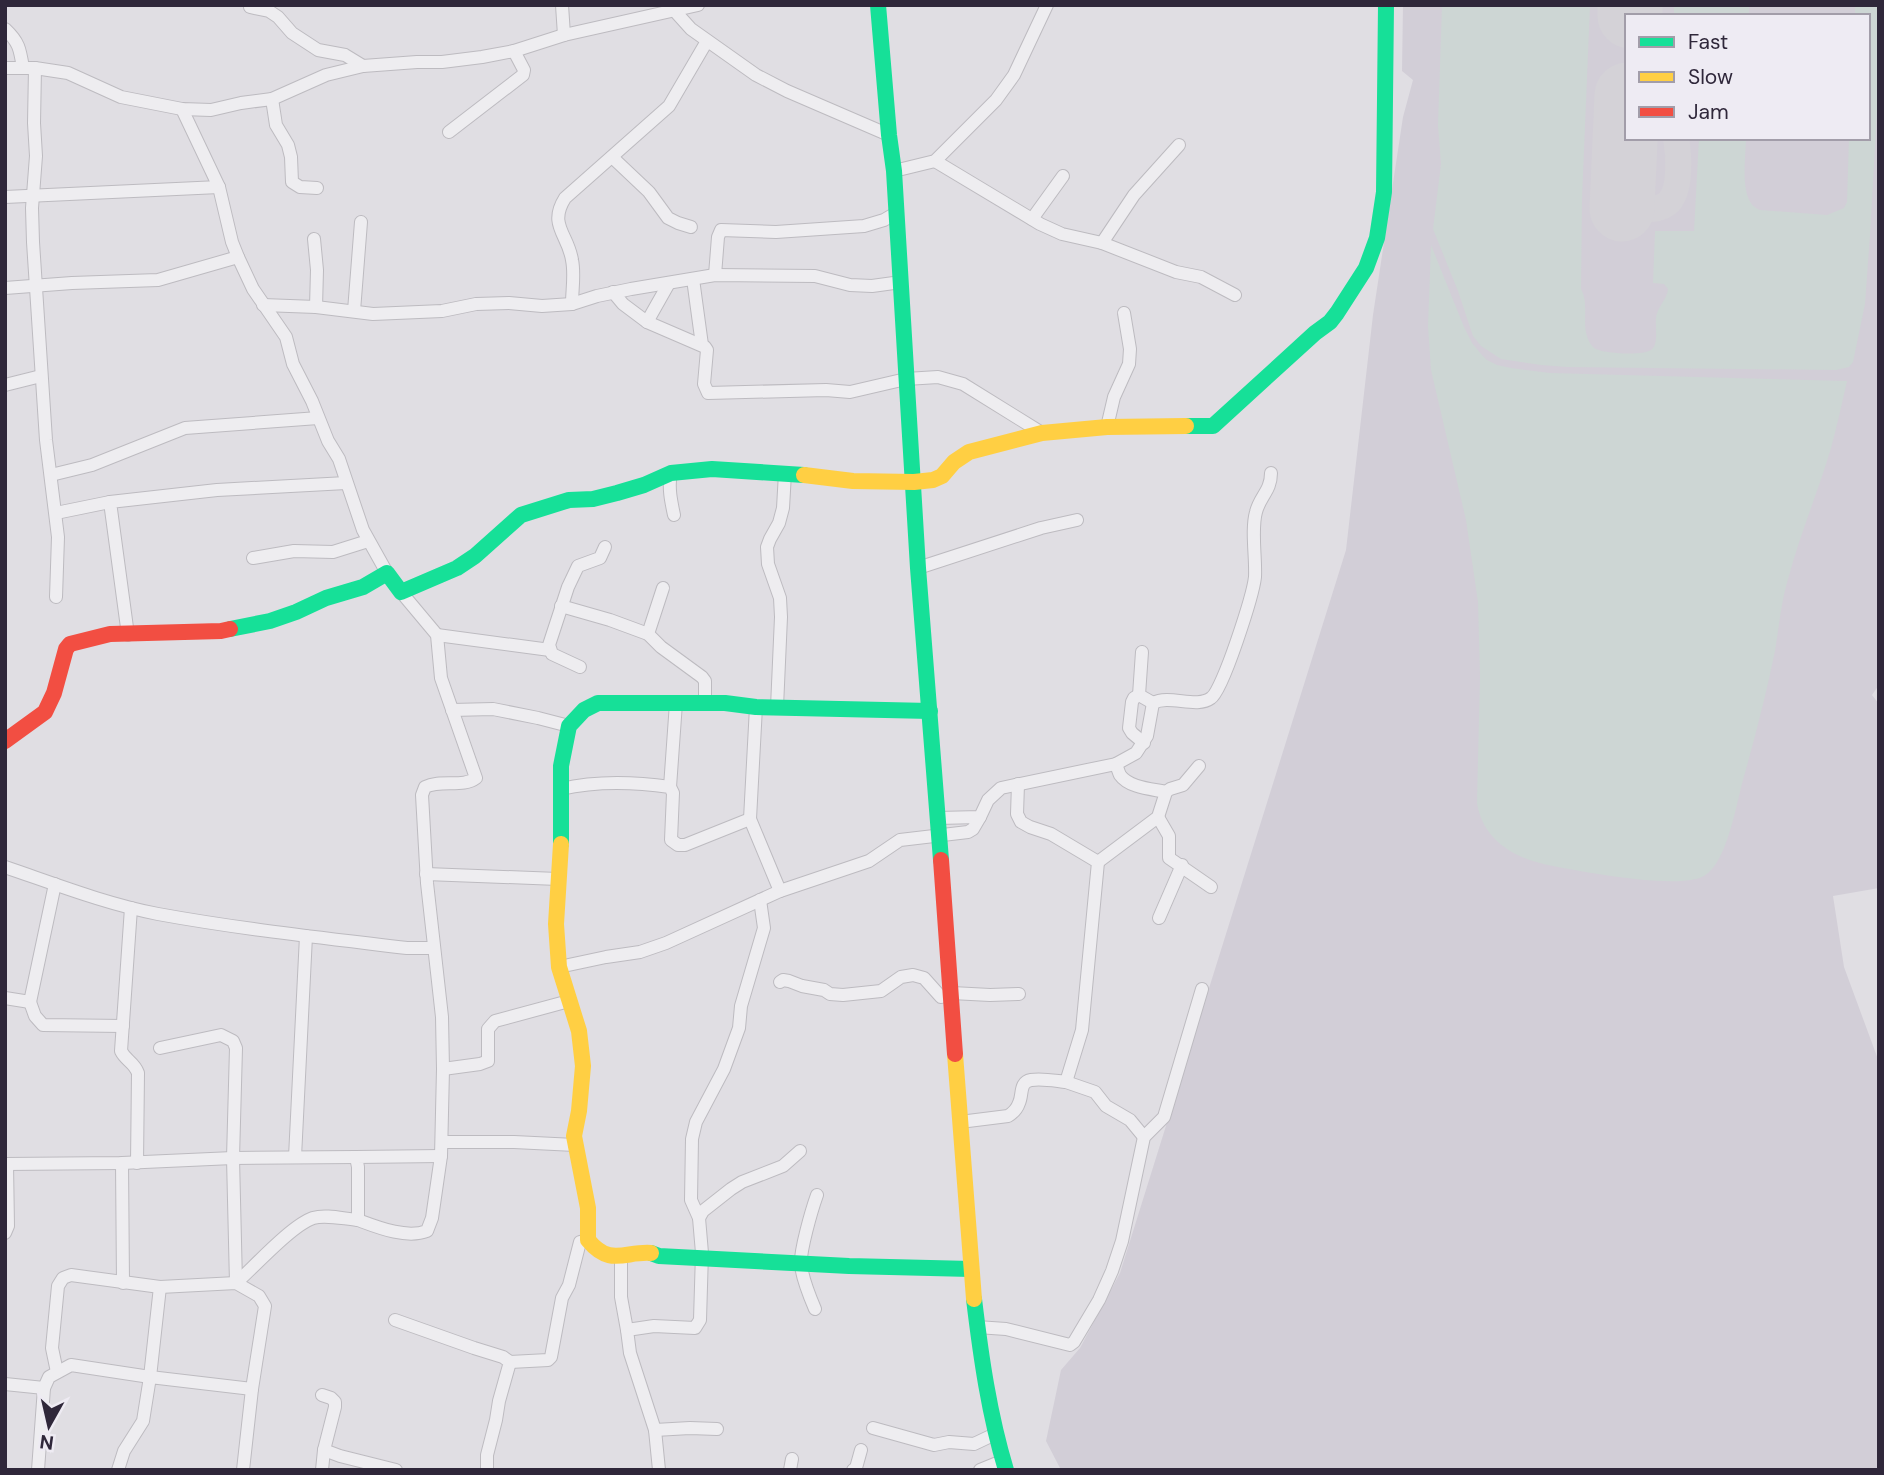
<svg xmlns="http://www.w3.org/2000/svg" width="1884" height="1475" font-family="'DM Sans',sans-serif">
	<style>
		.built { fill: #d2ced7; fill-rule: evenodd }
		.green { fill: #cdd6d4 }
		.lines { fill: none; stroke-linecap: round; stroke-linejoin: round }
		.taxiway { stroke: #d4d2d7; stroke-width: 26 }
		.runway { stroke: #d4d2d7; stroke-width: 65 }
		.street-casing { stroke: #bdbbc0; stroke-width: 14 }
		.street { stroke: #eeedf0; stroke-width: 12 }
		.fast { stroke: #16e098; stroke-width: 16 }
		.slow { stroke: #ffcf43; stroke-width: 16 }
		.jam { stroke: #f24e42; stroke-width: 16 }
	</style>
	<rect width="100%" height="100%" fill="#e0dee3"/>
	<path class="built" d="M1403,5H1879V685L1872,695L1879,704V888L1833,896L1844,967L1879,1062V1470H1061L1046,1441L1061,1370L1080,1348L1120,1273L1346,550L1373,315L1403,117L1413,80L1402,71ZM1627,16H1868V138H1627Z"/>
	<g class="green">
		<path d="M1442,5H1590L1582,199L1581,289C1591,307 1578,330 1593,347C1599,354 1643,356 1651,350C1659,345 1655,327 1656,318C1657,307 1667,300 1668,289L1664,284L1653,283L1655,231H1694L1699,138H1746C1746,158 1738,203 1760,210L1827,215L1844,208L1847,202L1849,138H1868V16H1855V5H1879V75L1870,235L1865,304L1853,362L1849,367L1836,370L1566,367L1541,365L1501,359L1481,346L1473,336L1458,291L1433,229L1441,164L1438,125Z"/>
		<rect x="1674" y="5" width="75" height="11"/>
		<path d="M1431,245L1464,327L1472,343L1481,354L1487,360L1497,365L1511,368L1550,373L1847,381C1842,403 1837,426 1831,448C1818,492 1800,534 1788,579C1781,602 1779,627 1775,651C1766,695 1755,737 1743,780C1736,805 1727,863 1704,876C1679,890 1584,872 1553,866C1518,860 1483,842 1477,803L1480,677L1478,602L1466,520L1431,370L1428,326Z"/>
	</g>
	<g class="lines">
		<path class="taxiway" d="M1625,144C1619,157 1605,166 1606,182C1609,205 1653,218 1669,202C1681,189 1679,155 1676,138"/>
		<g class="runway">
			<polyline points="1630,16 1630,5"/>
			<polyline points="1622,209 1627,95"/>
		</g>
		<g class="street-casing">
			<g id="street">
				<polyline points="562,5 564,35"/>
				<polyline points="672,5 673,9 691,29 756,75 787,91 889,135"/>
				<polyline points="250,7 269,11 278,17 292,33 318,50 345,55 363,66"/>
				<path d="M5,29C19,42 20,49 23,68"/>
				<polyline points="5,68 35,68 68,73 121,97 182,109 211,110 241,103 272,99 326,75 363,66 417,62 442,62 482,57 514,51 564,35 698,5"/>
				<polyline points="35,68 34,123 36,156 32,208 33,242 46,440 58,537 56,597"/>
				<polyline points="272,99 276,125 288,145 291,157 292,182 300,187 317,188"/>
				<polyline points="182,109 219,187 232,242 238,257 253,289 286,337 293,364 312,401 328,441 339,459 363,530 387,573"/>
				<polyline points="449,132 523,75 524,70 514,51"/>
				<polyline points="1179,145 1134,195 1102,243 1176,272 1201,277 1235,295"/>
				<polyline points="612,157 649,192 668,218 678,223 691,227"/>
				<polyline points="935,161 1040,224 1062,234 1102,243"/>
				<polyline points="894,171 935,161 996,100 1014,75 1047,5"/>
				<polyline points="5,197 219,187"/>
				<polyline points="1032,219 1063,176"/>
				<polyline points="314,239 317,270 316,307"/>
				<polyline points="715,275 718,237 721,230 776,232 864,226 884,220 896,213"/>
				<polyline points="693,279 702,345"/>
				<polyline points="5,288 72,283 158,280 238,257"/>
				<polyline points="613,292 623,304 647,322 705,347 707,350 704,384 708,393 826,390 850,392 906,379 938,377 963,384 1042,433"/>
				<path d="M572,304C572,290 575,274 572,260C568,234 548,225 565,198L669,106L707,41"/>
				<polyline points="263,305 316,307 373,314 442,311 476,304 509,303 542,306 572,304 597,296 631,289 715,275 815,276 850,285 872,286 901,282"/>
				<polyline points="354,311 361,222"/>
				<polyline points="647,322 669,283"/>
				<polyline points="5,385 41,376"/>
				<polyline points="1107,427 1114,397 1129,364 1130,349 1124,313"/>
				<path d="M671,473C668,487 671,501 674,515"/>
				<polyline points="51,475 92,465 185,428 318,418"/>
				<polyline points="56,513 110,502"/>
				<polyline points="253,558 294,551 333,552 368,541"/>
				<polyline points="918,568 1041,528 1077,520"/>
				<polyline points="561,606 610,620 648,634 661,647 702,677 705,681 705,703"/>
				<polyline points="648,634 663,588"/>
				<polyline points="128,635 110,502 217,490 346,483"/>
				<polyline points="437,635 550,650"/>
				<polyline points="1142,652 1139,695 1153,703"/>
				<polyline points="580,667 552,654 549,645 568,587 578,566 600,558 605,547"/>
				<polyline points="1139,695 1134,698 1132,702 1129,728 1132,733 1144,743"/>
				<polyline points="777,707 781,617 780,598 768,564 767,547 770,539 779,523 783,508 785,473"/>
				<polyline points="452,710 493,709 538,718 569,726"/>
				<path d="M1116,764C1117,767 1119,773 1120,775C1129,788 1153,789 1166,792"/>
				<polyline points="670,787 676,703"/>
				<path d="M561,789C595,781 635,782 670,787L673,793L671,840L678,845H685L750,819L780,891"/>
				<polyline points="1158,817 1169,836 1169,858 1211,887"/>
				<path d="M938,818L980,817L988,800L1001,788L1116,764L1136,753L1147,736L1153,703C1170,694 1196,709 1211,698C1223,690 1253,595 1255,577C1256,557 1251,530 1256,512C1260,496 1271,491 1271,473"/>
				<polyline points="750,819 756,707"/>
				<polyline points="1098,862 1158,817 1166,792 1170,789 1183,785 1199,766"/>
				<path d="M5,867C55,884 106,904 158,914C240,929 324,938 407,948H433"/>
				<polyline points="426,874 558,879"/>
				<path d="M131,908L121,1051C126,1061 134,1062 138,1073L137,1163"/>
				<polyline points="1159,918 1182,865"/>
				<polyline points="559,967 606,957 640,952 666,943 780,891 869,861 900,840 968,832 973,829 980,817"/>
				<polyline points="780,982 783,980 789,981 802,986 824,990 830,994 843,995 881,991 901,977 913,975 924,978 941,997"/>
				<polyline points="952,993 990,995 1019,994"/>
				<polyline points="5,998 30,1002 55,884"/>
				<polyline points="30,1002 35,1016 43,1025 123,1026"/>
				<polyline points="160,1048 221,1035 233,1041 236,1048 233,1158 236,1283"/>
				<polyline points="443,1069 480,1064 488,1061 488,1029 495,1021 569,1001"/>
				<polyline points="1066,1082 1095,1092 1106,1106 1130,1120 1144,1137"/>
				<path d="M960,1122L1008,1116C1013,1113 1017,1109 1019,1103C1023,1095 1019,1082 1031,1080C1042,1078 1056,1081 1066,1082L1082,1030L1098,862L1051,834L1030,827L1021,822L1017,814L1018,784"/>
				<polyline points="442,1142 514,1142 575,1145"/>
				<polyline points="295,1157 306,936"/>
				<polyline points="122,1163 123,1283"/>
				<polyline points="5,1164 122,1163 233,1158 356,1157"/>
				<polyline points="699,1218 703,1211 731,1189 742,1182 783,1166 800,1151"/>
				<path d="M358,1220C377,1227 406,1239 427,1231L432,1218L441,1156L443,1069L442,1017L427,883L422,795L425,787C441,779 463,788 476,778L441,678L437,635L401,592"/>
				<polyline points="5,1233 8,1226 7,1164"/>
				<polyline points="621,1257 621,1297 627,1330"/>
				<path d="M236,1283C254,1267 292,1225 313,1218C326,1214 344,1219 358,1220V1167L356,1157L441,1156"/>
				<path d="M815,1309C809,1295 803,1280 801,1266C799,1253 812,1209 817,1195"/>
				<polyline points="395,1320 474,1348 503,1357 510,1362 499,1401 496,1420 487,1455 487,1470"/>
				<polyline points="977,1327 1006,1329 1070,1345 1074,1342 1099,1300 1112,1271 1122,1241 1144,1137 1164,1117 1202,989"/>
				<polyline points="510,1362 548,1360 551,1357 562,1298 569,1285 580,1242 588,1240"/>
				<polyline points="57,1372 52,1348 58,1286 63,1278 71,1275 160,1287"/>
				<polyline points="5,1384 44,1388"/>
				<polyline points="322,1395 331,1398 335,1402 335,1407 324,1450 322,1470"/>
				<polyline points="873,1428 934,1445 949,1442 974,1444 995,1434"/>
				<polyline points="655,1430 690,1428 717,1429"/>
				<polyline points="324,1450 340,1456 396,1470"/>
				<polyline points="38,1470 44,1388 49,1377 71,1365 150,1377 160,1287 236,1283 259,1296 265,1306 252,1389 243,1470"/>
				<polyline points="118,1470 124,1451 143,1421 150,1377 252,1389"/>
				<polyline points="659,1470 655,1430 630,1353 627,1330 654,1326 695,1328 700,1320 702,1253 699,1218 691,1200 692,1139 696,1122 724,1069 739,1028 741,1006 764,928 760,900"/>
				<polyline points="790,1470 792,1459"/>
				<polyline points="853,1470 856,1468 861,1450"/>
				<polyline points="980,1470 1002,1461"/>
			</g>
		</g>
		<use href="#street" class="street"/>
		<g class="fast">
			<polyline points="878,5 889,135 894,171 918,568 941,860"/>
			<polyline points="1186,426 1213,426 1315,333 1330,322 1337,313 1366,268 1377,238 1384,192 1386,5"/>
			<polyline points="230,629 270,621 296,612 326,598 363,587 387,573 401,592 457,568 475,556 521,515 569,500 593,499 617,493 644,485 671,473 712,469 804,475"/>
			<polyline points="561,844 561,766 569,726 584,710 598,703 725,703 756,707 930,711"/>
			<polyline points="651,1253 659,1256 849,1266 971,1269"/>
			<path d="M974,1299C981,1357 989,1414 1006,1470"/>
		</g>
		<g class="slow">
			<polyline points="804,475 853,481 914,482 933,480 942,476 954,462 969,452 1042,433 1107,427 1186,426"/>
			<path d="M561,844L556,924L559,967L579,1031L583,1066L579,1111L574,1136L588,1208V1240C610,1267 625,1251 651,1253"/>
			<polyline points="955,1054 974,1299"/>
		</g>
		<g class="jam">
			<polyline points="5,741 45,712 54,693 66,649 70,644 110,634 221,631 230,629"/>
			<polyline points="941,860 955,1054"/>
		</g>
	</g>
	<rect width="1884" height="1475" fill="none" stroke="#2f273a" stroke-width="14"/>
	<rect x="1625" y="14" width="245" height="126" fill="#eeebf3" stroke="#a29da9" stroke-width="2"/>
	<rect x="1639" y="37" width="35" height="10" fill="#16e098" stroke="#a29da9" stroke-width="2"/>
	<text x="1688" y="49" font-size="21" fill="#2f273a">Fast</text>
	<rect x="1639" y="72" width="35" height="10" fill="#ffcf43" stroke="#a29da9" stroke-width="2"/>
	<text x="1688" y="84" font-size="21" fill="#2f273a">Slow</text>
	<rect x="1639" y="107" width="35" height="10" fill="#f24e42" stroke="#a29da9" stroke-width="2"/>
	<text x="1688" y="119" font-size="21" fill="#2f273a">Jam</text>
	<g transform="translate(49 1426) rotate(188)" stroke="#eeebf3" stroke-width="5" paint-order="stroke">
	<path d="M0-5L12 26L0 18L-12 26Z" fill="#2f273a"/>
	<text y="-10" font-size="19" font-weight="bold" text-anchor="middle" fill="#2f273a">N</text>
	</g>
</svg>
